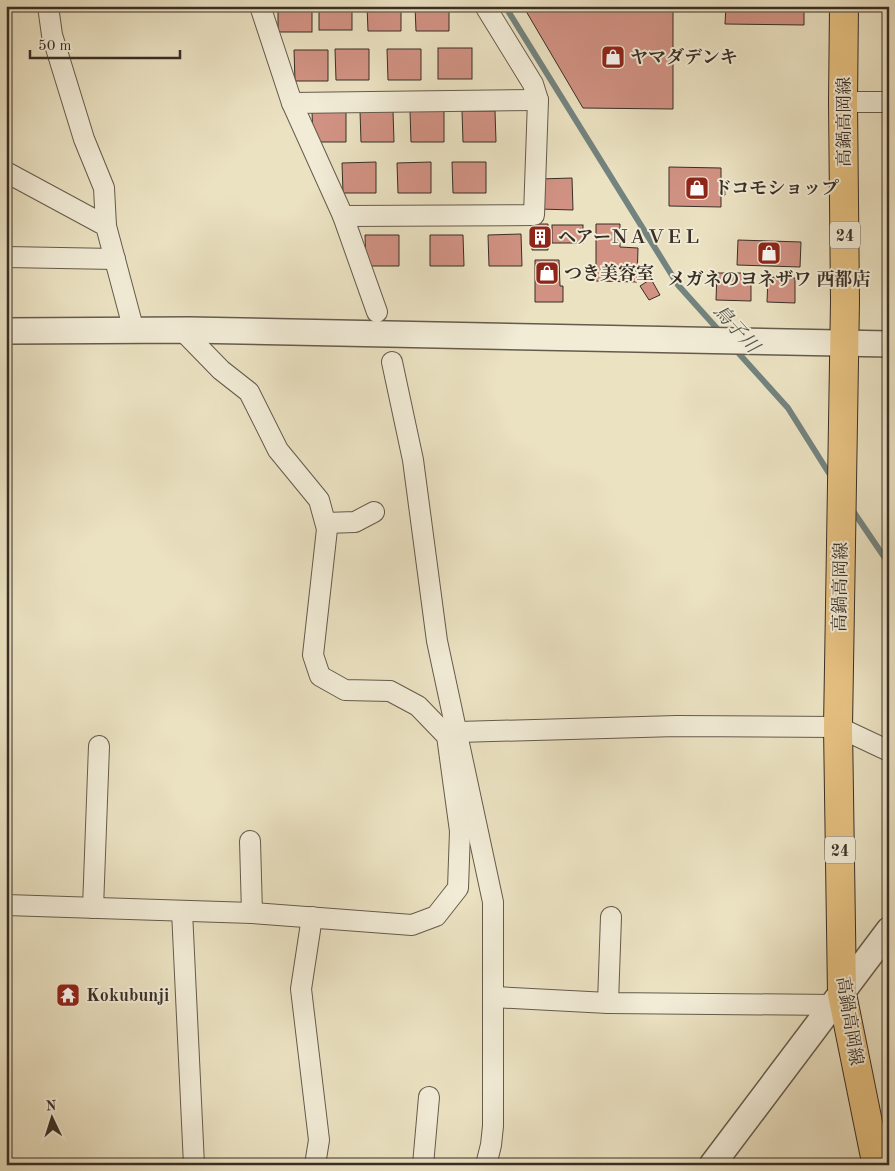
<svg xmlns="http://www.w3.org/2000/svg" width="895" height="1171" font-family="'Old Standard TT','Noto Serif JP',serif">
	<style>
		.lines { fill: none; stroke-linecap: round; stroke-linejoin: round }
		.stream { stroke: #73837f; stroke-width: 6 }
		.building { fill: #d19283; stroke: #382e26 }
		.minor-casing { stroke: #655b4d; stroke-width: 22 }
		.tertiary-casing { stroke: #655b4d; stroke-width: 28 }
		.primary-casing { stroke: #382e26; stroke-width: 30 }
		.minor { stroke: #f2ecd7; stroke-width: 20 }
		.tertiary { stroke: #f2ecd7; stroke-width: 25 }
		.primary { stroke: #e6c181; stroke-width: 28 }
		.labels { text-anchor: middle; stroke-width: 4; stroke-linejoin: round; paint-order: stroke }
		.shield { fill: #f2ecd7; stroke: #70675b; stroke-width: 1 }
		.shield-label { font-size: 16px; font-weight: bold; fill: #382e26 }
		.poi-label { font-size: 18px; font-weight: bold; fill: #382e26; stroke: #f2ecd7; text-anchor: start }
		.street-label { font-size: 18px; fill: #382e26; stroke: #f2ecd7 }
		.water-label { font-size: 19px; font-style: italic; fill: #51524b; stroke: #f2ecd7 }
	</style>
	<rect width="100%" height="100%" fill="#ebe2c2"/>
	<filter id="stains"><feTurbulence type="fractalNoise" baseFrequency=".004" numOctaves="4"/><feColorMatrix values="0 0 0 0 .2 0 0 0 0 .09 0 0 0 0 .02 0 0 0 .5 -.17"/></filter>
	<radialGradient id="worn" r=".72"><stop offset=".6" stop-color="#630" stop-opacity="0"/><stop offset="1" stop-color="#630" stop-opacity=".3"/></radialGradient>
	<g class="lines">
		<g class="stream">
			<polyline points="505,6 678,285 722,334"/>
			<polyline points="733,347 788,408 832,478"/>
			<polyline points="851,508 889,564"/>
		</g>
	</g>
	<g class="building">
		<rect x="278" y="6" width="34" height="26"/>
		<rect x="319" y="6" width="33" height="24"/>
		<polygon points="367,6 401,6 401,31 368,31"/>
		<polygon points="415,6 449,6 449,31 416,31"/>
		<polygon points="523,6 673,6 673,109 583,108"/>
		<polygon points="726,6 804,6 804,25 725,24"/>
		<rect x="438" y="48" width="34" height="31"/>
		<polygon points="335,49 369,49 369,80 336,80"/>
		<polygon points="387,49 421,49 421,80 388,80"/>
		<polygon points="294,50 328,50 328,81 295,81"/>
		<polygon points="312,111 346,111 346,142 313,142"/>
		<polygon points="360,111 393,111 394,142 361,142"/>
		<polygon points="410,111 444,111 444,142 411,142"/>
		<polygon points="462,111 495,111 496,142 463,142"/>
		<polygon points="376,162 376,193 343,193 342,163"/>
		<polygon points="431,162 431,193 398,193 397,163"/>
		<polygon points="452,162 486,162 486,193 453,193"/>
		<polygon points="669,167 721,168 721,180 724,180 725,195 721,195 721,207 669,206"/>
		<polygon points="572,178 573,210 539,209 539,179"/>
		<polygon points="531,224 548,224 548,250 532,250"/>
		<polygon points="596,224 620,224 620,247 638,248 637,282 596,281"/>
		<rect x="552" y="225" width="31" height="18"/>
		<polygon points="521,234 522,266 489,266 488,235"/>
		<polygon points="365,235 399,235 399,266 366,266"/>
		<polygon points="430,235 463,235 464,266 430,266"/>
		<polygon points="738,240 801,242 800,267 737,265"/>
		<polygon points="535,260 559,260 560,286 563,286 563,302 535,302"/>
		<polygon points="717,273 751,273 751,301 716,300"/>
		<polygon points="768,277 795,278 795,303 767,302"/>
		<polygon points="651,279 660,295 649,300 640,286"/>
	</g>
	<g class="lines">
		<g class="minor-casing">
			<g id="minor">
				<polyline points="48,6 52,35 84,139 104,188 106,226"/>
				<polyline points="260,6 292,103 343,216 377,312"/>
				<polyline points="843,102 889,102"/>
				<polyline points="292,103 538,100"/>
				<polyline points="6,172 106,226 134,331"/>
				<polyline points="343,216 534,215 538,100 533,84 485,6"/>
				<polyline points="6,257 115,259"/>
				<polyline points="392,362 413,460 437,641 493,902 493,1126 491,1145 486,1165"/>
				<polyline points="326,523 355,522 374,512"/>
				<polyline points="447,736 458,732 677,726 838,727 889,751"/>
				<polyline points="250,841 252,913"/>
				<polyline points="6,905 252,913 412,925 436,916 458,888 460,831 447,736 418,706 390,691 345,690 320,676 313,655 327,529 319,500 278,450 249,392 221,370 182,330"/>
				<polyline points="93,908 99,746"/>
				<polyline points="182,911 194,1165"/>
				<polyline points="312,917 301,989 319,1140 315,1165"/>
				<polyline points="493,997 608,1003 834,1005"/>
				<polyline points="608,1003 611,917"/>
				<polyline points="875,1157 889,1133"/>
				<polyline points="423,1165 429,1097"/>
			</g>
		</g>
		<g class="tertiary-casing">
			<g id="tertiary">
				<polyline points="6,331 189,330 889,344"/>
				<polyline points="712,1165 889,930"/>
			</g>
		</g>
		<g class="primary-casing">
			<polyline id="primary" points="844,6 843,102 845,301 838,727 842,994 875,1157 875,1165"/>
		</g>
		<use href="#minor" class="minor"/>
		<use href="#tertiary" class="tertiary"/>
		<use href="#primary" class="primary"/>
	</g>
	<defs>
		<g id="shop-square" transform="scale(1.25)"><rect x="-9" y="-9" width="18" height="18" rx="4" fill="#8f2418" stroke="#f2ecd7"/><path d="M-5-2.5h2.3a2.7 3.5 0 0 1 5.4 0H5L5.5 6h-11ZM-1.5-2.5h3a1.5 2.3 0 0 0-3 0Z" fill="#fff"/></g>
		<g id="building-square" transform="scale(1.25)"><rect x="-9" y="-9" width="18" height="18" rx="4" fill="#8f2418" stroke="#f2ecd7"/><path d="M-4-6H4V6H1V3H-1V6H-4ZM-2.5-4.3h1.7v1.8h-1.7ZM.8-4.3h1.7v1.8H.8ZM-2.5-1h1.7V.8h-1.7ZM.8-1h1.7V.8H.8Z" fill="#fff"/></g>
		<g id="temple-square" transform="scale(1.25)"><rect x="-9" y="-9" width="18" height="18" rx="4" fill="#8f2418" stroke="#f2ecd7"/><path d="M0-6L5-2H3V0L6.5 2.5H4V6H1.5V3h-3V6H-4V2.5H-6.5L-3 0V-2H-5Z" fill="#fff"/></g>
	</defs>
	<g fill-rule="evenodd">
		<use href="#shop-square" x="613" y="57"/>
		<use href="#shop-square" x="697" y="188"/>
		<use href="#building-square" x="540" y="237"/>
		<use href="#shop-square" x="769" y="253"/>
		<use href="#shop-square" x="547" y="273"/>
		<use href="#temple-square" x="68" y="995"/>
	</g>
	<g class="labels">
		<g class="shield">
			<rect x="830" y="221.5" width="30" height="27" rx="4"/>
			<rect x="825" y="836.5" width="30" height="27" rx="4"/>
		</g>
		<g class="shield-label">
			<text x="845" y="241">24</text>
			<text x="840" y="856">24</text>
		</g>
		<g class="poi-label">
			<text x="630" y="63">ヤマダデンキ</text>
			<text x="714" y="194">ドコモショップ</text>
			<text x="558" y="243">ヘアーＮＡＶＥＬ</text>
			<text x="564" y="279">つき美容室</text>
			<text x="769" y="285" text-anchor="middle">メガネのヨネザワ 西都店</text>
			<text x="86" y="1001">Kokubunji</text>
		</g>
		<g class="street-label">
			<text transform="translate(844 122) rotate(-90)" y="6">高鍋高岡線</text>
			<text transform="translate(840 587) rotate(-89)" y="6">高鍋高岡線</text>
			<text transform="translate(850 1021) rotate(81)" y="6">高鍋高岡線</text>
		</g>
		<g class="water-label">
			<text transform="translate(737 328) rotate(48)" y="7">鳥子川</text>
		</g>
	</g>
	<rect width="895" height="1171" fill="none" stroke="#ebe2c2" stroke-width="25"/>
	<rect x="8" y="8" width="880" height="1156" fill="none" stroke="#382e26" stroke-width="2.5"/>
	<rect x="12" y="12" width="870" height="1146" fill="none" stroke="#382e26"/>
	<g transform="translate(52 1118) rotate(356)" stroke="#f2ecd7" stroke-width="4" paint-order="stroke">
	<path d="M0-4L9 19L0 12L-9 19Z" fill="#382e26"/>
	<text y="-8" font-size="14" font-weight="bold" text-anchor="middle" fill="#382e26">N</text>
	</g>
	<path d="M30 50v8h150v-8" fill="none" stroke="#382e26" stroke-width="2.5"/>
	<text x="38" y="50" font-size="15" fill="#382e26" stroke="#f2ecd7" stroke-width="4" paint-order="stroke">50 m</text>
	<rect width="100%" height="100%" filter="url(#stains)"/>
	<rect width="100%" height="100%" fill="url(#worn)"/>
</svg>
